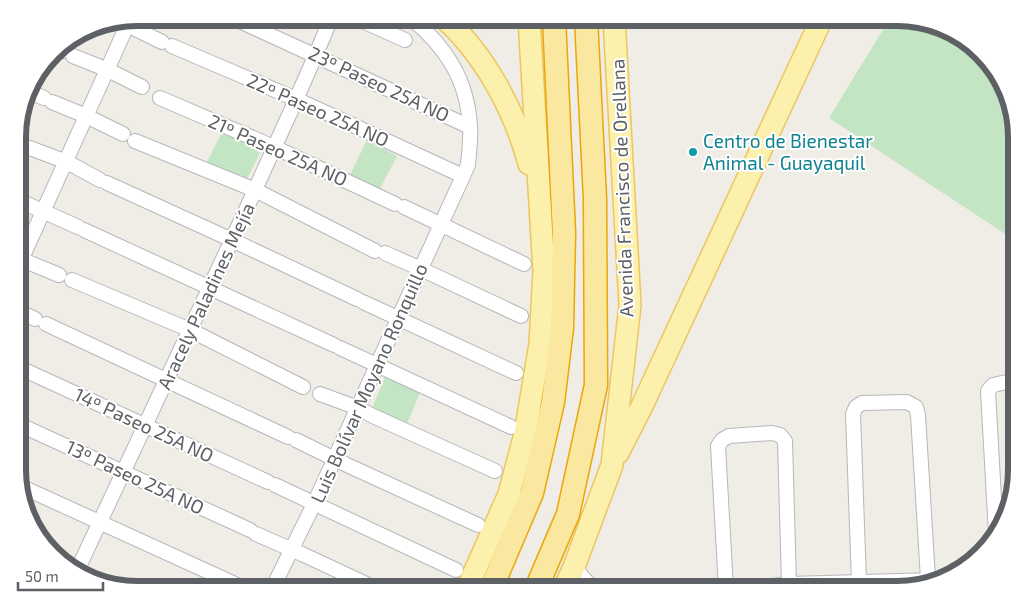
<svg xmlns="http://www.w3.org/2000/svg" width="1034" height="607" font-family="'Exo 2',sans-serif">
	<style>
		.green { fill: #c3e5c3 }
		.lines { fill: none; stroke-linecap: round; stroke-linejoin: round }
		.minor-casing { stroke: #b5b7bb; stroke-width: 16 }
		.primary-casing { stroke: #ecc660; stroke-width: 24 }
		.trunk-casing { stroke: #eca608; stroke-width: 25 }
		.minor { stroke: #fff; stroke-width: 14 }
		.primary { stroke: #fcf0ad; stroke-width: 21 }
		.trunk { stroke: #fae8a0; stroke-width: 22 }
		.culture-dot { fill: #0f9aa8; stroke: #fff; stroke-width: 2 }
		.labels { text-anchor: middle; stroke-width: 4; stroke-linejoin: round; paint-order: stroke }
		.street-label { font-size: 19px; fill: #5d6065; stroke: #fff }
		.culture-label { font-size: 19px; fill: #0d838f; stroke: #fff; text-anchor: start }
		.rim { fill: none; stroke: #5d6065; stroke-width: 6 }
	</style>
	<rect width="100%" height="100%" fill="#efede5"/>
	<g class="green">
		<polygon points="890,18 897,18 957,34 1000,77 1016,129 1016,241 829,118"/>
		<polygon points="223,130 263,147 245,183 205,166"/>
		<polygon points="367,140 397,156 378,192 349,177"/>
		<polygon points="386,374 421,390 406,426 371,411"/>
	</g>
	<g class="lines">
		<g class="minor-casing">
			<g id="minor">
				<polyline points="233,18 470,127"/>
				<polyline points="356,18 405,40"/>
				<polyline points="119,21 162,42"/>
				<polyline points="172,46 296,99 463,176"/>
				<polyline points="57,49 63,51"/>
				<polyline points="73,56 108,70 142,87"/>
				<polyline points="28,91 44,98"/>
				<polyline points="160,98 274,147 395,204"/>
				<polyline points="52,102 86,116 123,134"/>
				<polyline points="135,141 255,190 375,251"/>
				<polyline points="27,147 67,162 100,180"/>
				<polyline points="107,183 232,240 357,299"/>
				<polyline points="18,200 78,227"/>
				<polyline points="404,207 524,264"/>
				<polyline points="84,230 334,345"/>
				<polyline points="385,253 421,269 521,316"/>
				<polyline points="18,258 59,275"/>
				<polyline points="18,267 130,19"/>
				<polyline points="72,280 190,330 303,387"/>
				<polyline points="363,302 516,373"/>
				<polyline points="18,311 35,319"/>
				<polyline points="46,324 288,437"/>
				<polyline points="340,348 511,427"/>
				<polyline points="20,368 268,482"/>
				<polyline points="320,394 358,408 373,416 495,471"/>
				<polyline points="18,424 250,530"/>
				<polyline points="296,440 347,465 478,525"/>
				<polyline points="18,485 246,589"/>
				<polyline points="275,485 456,570"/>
				<polyline points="256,534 302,554 377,589"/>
				<polyline points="996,534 988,391 993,385 1016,380"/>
				<polyline points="574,567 588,583 596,588 694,587 701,589"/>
				<path d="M76,573C133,452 189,332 245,212C274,147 305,83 331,18"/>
				<polyline points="859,582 853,414 856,407 862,403 907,402 916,407 918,415 928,579"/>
				<path d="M272,589L314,504L468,165C469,152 471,139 470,126C467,79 446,47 411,18"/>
				<polyline points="726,589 718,446 722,440 729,436 772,433 780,435 785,441 789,584"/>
				<polyline points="749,589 789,584 935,580"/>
			</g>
		</g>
		<g class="primary-casing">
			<g id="primary">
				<path d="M444,18C485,55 515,111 529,164"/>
				<polyline points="618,453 642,406 822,18"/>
				<polyline points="467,589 509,494 525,434 540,344 544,272 529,18"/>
				<polyline points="564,589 574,567 612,465 630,305 614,18"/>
			</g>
		</g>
		<g class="trunk-casing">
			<g id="trunk">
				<polyline points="491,589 532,493 553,402 562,328 564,233 554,18"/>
				<polyline points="536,589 568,514 596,385 595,199 586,18"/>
			</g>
		</g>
		<use href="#minor" class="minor"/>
		<use href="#primary" class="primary"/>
		<use href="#trunk" class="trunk"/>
	</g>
	<circle class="culture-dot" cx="693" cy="152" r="5"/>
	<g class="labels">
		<g class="street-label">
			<text transform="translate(379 84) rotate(25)" y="7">23º Paseo 25A NO</text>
			<text transform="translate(318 110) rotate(24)" y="7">22º Paseo 25A NO</text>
			<text transform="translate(278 150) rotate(24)" y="7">21º Paseo 25A NO</text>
			<text transform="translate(622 188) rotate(-92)" y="7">Avenida Francisco de Orellana</text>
			<text transform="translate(206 296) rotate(-65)" y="7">Aracely Paladines Mejía</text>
			<text transform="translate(369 383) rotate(-66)" y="7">Luis Bolívar Moyano Ronquillo</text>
			<text transform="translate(144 425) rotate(25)" y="7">14º Paseo 25A NO</text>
			<text transform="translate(135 477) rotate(25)" y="7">13º Paseo 25A NO</text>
		</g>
		<g class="culture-label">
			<text x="703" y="148">Centro de Bienestar<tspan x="703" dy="22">Animal - Guayaquil</tspan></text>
		</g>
	</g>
	<path d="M0 0H1034V607H0ZM137 26H897A111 111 0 0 1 1008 137V470A111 111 0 0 1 897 581H137A111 111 0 0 1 26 470V137A111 111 0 0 1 137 26Z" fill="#fff" fill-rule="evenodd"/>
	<path class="rim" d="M137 26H897A111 111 0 0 1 1008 137V470A111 111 0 0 1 897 581H137A111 111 0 0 1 26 470V137A111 111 0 0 1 137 26Z"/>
	<path d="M18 582v8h85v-8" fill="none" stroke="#5d6065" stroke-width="2.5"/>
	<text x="25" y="582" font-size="15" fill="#5d6065" stroke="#ffffff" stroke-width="4" paint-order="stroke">50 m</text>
</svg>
